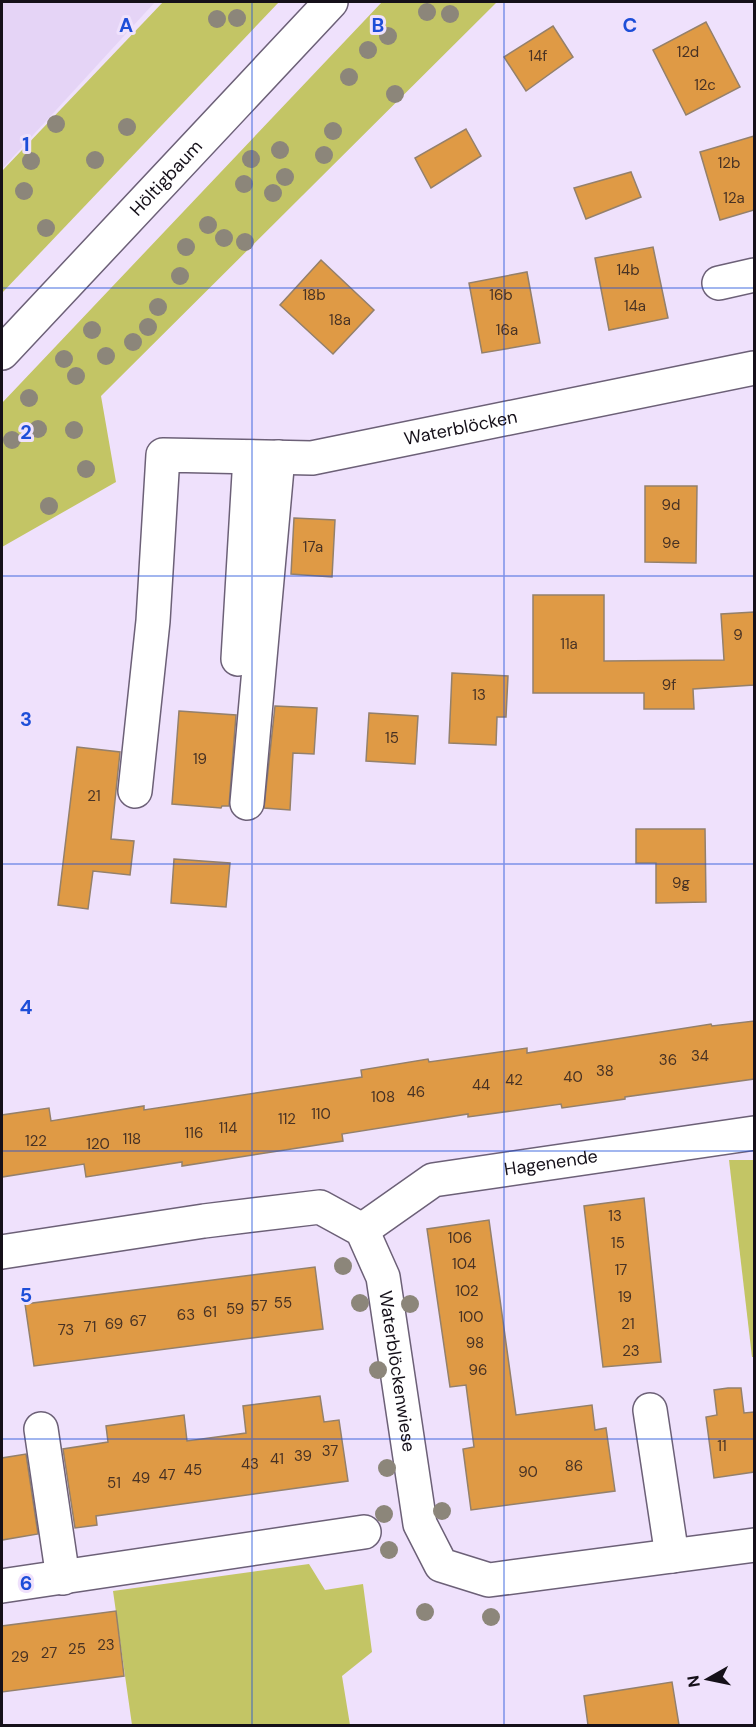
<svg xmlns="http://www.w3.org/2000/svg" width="756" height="1727" font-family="'DM Sans',sans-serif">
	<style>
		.built { fill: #e5d4f6 }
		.green { fill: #c3c565 }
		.building { fill: #df9a45; stroke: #94806b; stroke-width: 1.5 }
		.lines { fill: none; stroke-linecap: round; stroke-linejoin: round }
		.minor-casing { stroke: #6c6077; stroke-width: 36 }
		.major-casing { stroke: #6c6077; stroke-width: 36 }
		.minor { stroke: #fff; stroke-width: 33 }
		.major { stroke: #fff; stroke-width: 33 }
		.tree { fill: #8c867a }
		.grid { fill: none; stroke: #1d4ed8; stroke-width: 1.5; stroke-opacity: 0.55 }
		.labels { text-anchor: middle; stroke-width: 6; stroke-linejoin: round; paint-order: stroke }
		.number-label { font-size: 15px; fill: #483224 }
		.street-label { font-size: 18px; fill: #151019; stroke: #efe1fc }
		.grid-label { font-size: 20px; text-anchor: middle; font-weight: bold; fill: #1d4ed8; stroke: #efe1fc; stroke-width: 6; stroke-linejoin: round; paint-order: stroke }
	</style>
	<rect width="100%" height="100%" fill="#efe1fc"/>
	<polygon class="built" points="2,2 155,2 2,169"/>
	<g class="green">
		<polygon points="163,2 279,2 2,293 2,171"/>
		<polygon points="382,2 497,2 101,396 116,482 2,547 2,403"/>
		<polygon points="729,1160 754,1160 754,1357 752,1357"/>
		<polygon points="309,1564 325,1590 363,1584 372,1652 342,1676 350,1725 132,1725 113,1591"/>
	</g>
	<g class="building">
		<polygon points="706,22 740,87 686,115 653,50"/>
		<polygon points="553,26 573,57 526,91 504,57"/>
		<polygon points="466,129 481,156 431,188 415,158"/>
		<polygon points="754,136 754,210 720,220 700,152"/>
		<polygon points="631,172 641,197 586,219 574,188"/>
		<polygon points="653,247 668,318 609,330 595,258"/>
		<polygon points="321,260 374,310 333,354 280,305"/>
		<polygon points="527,272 540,343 482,353 469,283"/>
		<polygon points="645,486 697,486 696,563 645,562"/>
		<polygon points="294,518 335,520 332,577 291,574"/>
		<polygon points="533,595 604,595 604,661 724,660 721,614 754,612 754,685 693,689 694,709 644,709 644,693 533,693"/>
		<polygon points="452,673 508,676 506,717 497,717 496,745 449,743"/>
		<polygon points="275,706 317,708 314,754 293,753 290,810 264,808"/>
		<polygon points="179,711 236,715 229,806 222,806 221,808 172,804"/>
		<polygon points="369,713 418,716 415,764 366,761"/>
		<polygon points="77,747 120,752 111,839 134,841 130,875 93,871 88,909 58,905"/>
		<polygon points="636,829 705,829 706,902 656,903 656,863 636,863"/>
		<polygon points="174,859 230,863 226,907 171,903"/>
		<polygon points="754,1021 754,1079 625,1097 625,1099 562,1108 561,1104 468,1117 468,1114 342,1134 343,1141 182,1166 182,1162 86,1177 84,1164 2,1177 2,1115 49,1108 51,1121 144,1106 144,1110 362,1077 361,1070 428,1059 429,1062 527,1048 527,1053 711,1024 712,1026"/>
		<polygon points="644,1198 661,1362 603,1367 584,1206"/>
		<polygon points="489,1220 516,1415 592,1405 595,1430 606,1428 615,1491 471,1510 463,1449 474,1447 466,1385 450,1387 427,1229"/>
		<polygon points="315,1267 323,1329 34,1366 25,1304"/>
		<polygon points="728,1388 741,1388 744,1413 754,1412 754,1472 714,1478 706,1417 717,1415 714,1390"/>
		<polygon points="320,1396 324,1422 339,1420 348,1481 96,1516 97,1525 75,1528 63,1449 108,1442 106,1426 184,1415 187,1441 246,1433 243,1406"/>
		<polygon points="26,1454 38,1534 2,1540 2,1458"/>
		<polygon points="116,1611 124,1676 2,1692 2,1626"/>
		<polygon points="672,1682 679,1725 588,1725 584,1696"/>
	</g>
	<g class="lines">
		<g class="minor-casing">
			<g id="minor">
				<polyline points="719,283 754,275"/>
				<polyline points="238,659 250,457"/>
				<path id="s1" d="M135,791L153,621L163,455L312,458L754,368"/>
				<polyline points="247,803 278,457"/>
				<path id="s2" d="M362,1230L433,1180L754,1133"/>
				<path id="s3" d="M2,1252L204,1221L320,1207L362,1230L383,1277L420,1524L441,1565L489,1580L754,1545"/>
				<polyline points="650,1410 672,1556"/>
				<polyline points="41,1429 63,1578"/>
				<polyline points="2,1586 364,1532"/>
			</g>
		</g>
		<g class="major-casing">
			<g id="major">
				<path id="s4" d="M2,353L331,2"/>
			</g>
		</g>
		<use href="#minor" class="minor"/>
		<use href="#major" class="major"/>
	</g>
	<g class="tree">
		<circle cx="427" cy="12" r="9"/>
		<circle cx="450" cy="14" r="9"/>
		<circle cx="237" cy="18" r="9"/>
		<circle cx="217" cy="19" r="9"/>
		<circle cx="388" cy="36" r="9"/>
		<circle cx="368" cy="50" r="9"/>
		<circle cx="349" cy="77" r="9"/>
		<circle cx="395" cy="94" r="9"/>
		<circle cx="56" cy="124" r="9"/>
		<circle cx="127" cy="127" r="9"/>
		<circle cx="333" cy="131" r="9"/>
		<circle cx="280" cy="150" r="9"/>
		<circle cx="324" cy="155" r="9"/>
		<circle cx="251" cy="159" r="9"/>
		<circle cx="95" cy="160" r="9"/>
		<circle cx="31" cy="161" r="9"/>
		<circle cx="285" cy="177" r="9"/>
		<circle cx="244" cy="184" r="9"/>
		<circle cx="24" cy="191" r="9"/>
		<circle cx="273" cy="193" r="9"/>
		<circle cx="208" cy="225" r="9"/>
		<circle cx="46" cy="228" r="9"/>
		<circle cx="224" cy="238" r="9"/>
		<circle cx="245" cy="242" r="9"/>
		<circle cx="186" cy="247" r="9"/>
		<circle cx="180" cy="276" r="9"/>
		<circle cx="158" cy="307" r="9"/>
		<circle cx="148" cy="327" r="9"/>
		<circle cx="92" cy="330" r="9"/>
		<circle cx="133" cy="342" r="9"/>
		<circle cx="106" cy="356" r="9"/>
		<circle cx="64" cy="359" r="9"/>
		<circle cx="76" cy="376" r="9"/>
		<circle cx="29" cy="398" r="9"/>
		<circle cx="38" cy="429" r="9"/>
		<circle cx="74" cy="430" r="9"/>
		<circle cx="12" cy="440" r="9"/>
		<circle cx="86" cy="469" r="9"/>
		<circle cx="49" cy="506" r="9"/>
		<circle cx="343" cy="1266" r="9"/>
		<circle cx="360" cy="1303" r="9"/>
		<circle cx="410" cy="1304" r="9"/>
		<circle cx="378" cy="1370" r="9"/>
		<circle cx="387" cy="1468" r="9"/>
		<circle cx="442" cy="1511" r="9"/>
		<circle cx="384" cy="1514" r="9"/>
		<circle cx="389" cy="1550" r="9"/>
		<circle cx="425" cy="1612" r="9"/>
		<circle cx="491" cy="1617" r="9"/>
	</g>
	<path class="grid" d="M252,2V1726M504,2V1726M2,288H754M2,576H754M2,864H754M2,1151H754M2,1439H754"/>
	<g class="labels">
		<g class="number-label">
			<text x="688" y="57">12d</text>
			<text x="538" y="61">14f</text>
			<text x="705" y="90">12c</text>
			<text x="729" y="168">12b</text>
			<text x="734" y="203">12a</text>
			<text x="628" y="275">14b</text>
			<text x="314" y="300">18b</text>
			<text x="501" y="300">16b</text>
			<text x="635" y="311">14a</text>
			<text x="340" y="325">18a</text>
			<text x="507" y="335">16a</text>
			<text x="671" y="510">9d</text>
			<text x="671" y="548">9e</text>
			<text x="313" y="552">17a</text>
			<text x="738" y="640">9</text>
			<text x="569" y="649">11a</text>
			<text x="669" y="690">9f</text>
			<text x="479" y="700">13</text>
			<text x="392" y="743">15</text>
			<text x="200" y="764">19</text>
			<text x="94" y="801">21</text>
			<text x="681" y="888">9g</text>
			<text x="700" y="1061">34</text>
			<text x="668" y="1065">36</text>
			<text x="605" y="1076">38</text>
			<text x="573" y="1082">40</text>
			<text x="514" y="1085">42</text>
			<text x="481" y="1090">44</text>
			<text x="416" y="1097">46</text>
			<text x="383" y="1102">108</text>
			<text x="321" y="1119">110</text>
			<text x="287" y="1124">112</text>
			<text x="228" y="1133">114</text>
			<text x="194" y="1138">116</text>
			<text x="132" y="1144">118</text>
			<text x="36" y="1146">122</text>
			<text x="98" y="1149">120</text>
			<text x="615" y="1221">13</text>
			<text x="460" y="1243">106</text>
			<text x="618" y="1248">15</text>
			<text x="464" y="1269">104</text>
			<text x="621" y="1275">17</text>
			<text x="467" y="1296">102</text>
			<text x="625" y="1302">19</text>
			<text x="283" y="1308">55</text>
			<text x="259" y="1311">57</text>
			<text x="235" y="1314">59</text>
			<text x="210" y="1317">61</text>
			<text x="186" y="1320">63</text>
			<text x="471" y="1322">100</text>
			<text x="138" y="1326">67</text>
			<text x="114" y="1329">69</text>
			<text x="628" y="1329">21</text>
			<text x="90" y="1332">71</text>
			<text x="66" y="1335">73</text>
			<text x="475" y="1348">98</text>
			<text x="631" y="1356">23</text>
			<text x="478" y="1375">96</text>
			<text x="722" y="1451">11</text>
			<text x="330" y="1456">37</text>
			<text x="303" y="1461">39</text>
			<text x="277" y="1464">41</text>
			<text x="250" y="1469">43</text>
			<text x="574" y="1471">86</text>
			<text x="193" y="1475">45</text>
			<text x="528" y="1477">90</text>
			<text x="167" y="1480">47</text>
			<text x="141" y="1483">49</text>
			<text x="114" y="1488">51</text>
			<text x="106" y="1650">23</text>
			<text x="77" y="1654">25</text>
			<text x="49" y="1658">27</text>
			<text x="20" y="1662">29</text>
		</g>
		<g class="street-label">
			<text dy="6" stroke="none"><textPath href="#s4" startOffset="240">Höltigbaum</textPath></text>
			<text dy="6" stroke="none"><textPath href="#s1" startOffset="638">Waterblöcken</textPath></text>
			<text dy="6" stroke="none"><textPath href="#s2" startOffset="206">Hagenende</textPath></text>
			<text dy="6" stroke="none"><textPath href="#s3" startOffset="516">Waterblöckenwiese</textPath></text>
		</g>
	</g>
	<g class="grid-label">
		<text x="126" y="32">A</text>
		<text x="378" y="32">B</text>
		<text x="630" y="32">C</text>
		<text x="26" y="151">1</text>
		<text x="26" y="439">2</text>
		<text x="26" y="726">3</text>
		<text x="26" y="1014">4</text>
		<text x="26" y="1302">5</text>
		<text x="26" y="1590">6</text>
	</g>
	<rect width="756" height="1727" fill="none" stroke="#151019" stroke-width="6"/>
	<g transform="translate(708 1679) rotate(261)" stroke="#efe1fc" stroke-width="4.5" paint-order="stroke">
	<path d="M0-4.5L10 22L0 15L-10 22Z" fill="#151019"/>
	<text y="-9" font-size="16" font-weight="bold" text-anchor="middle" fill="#151019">N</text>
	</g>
</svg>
